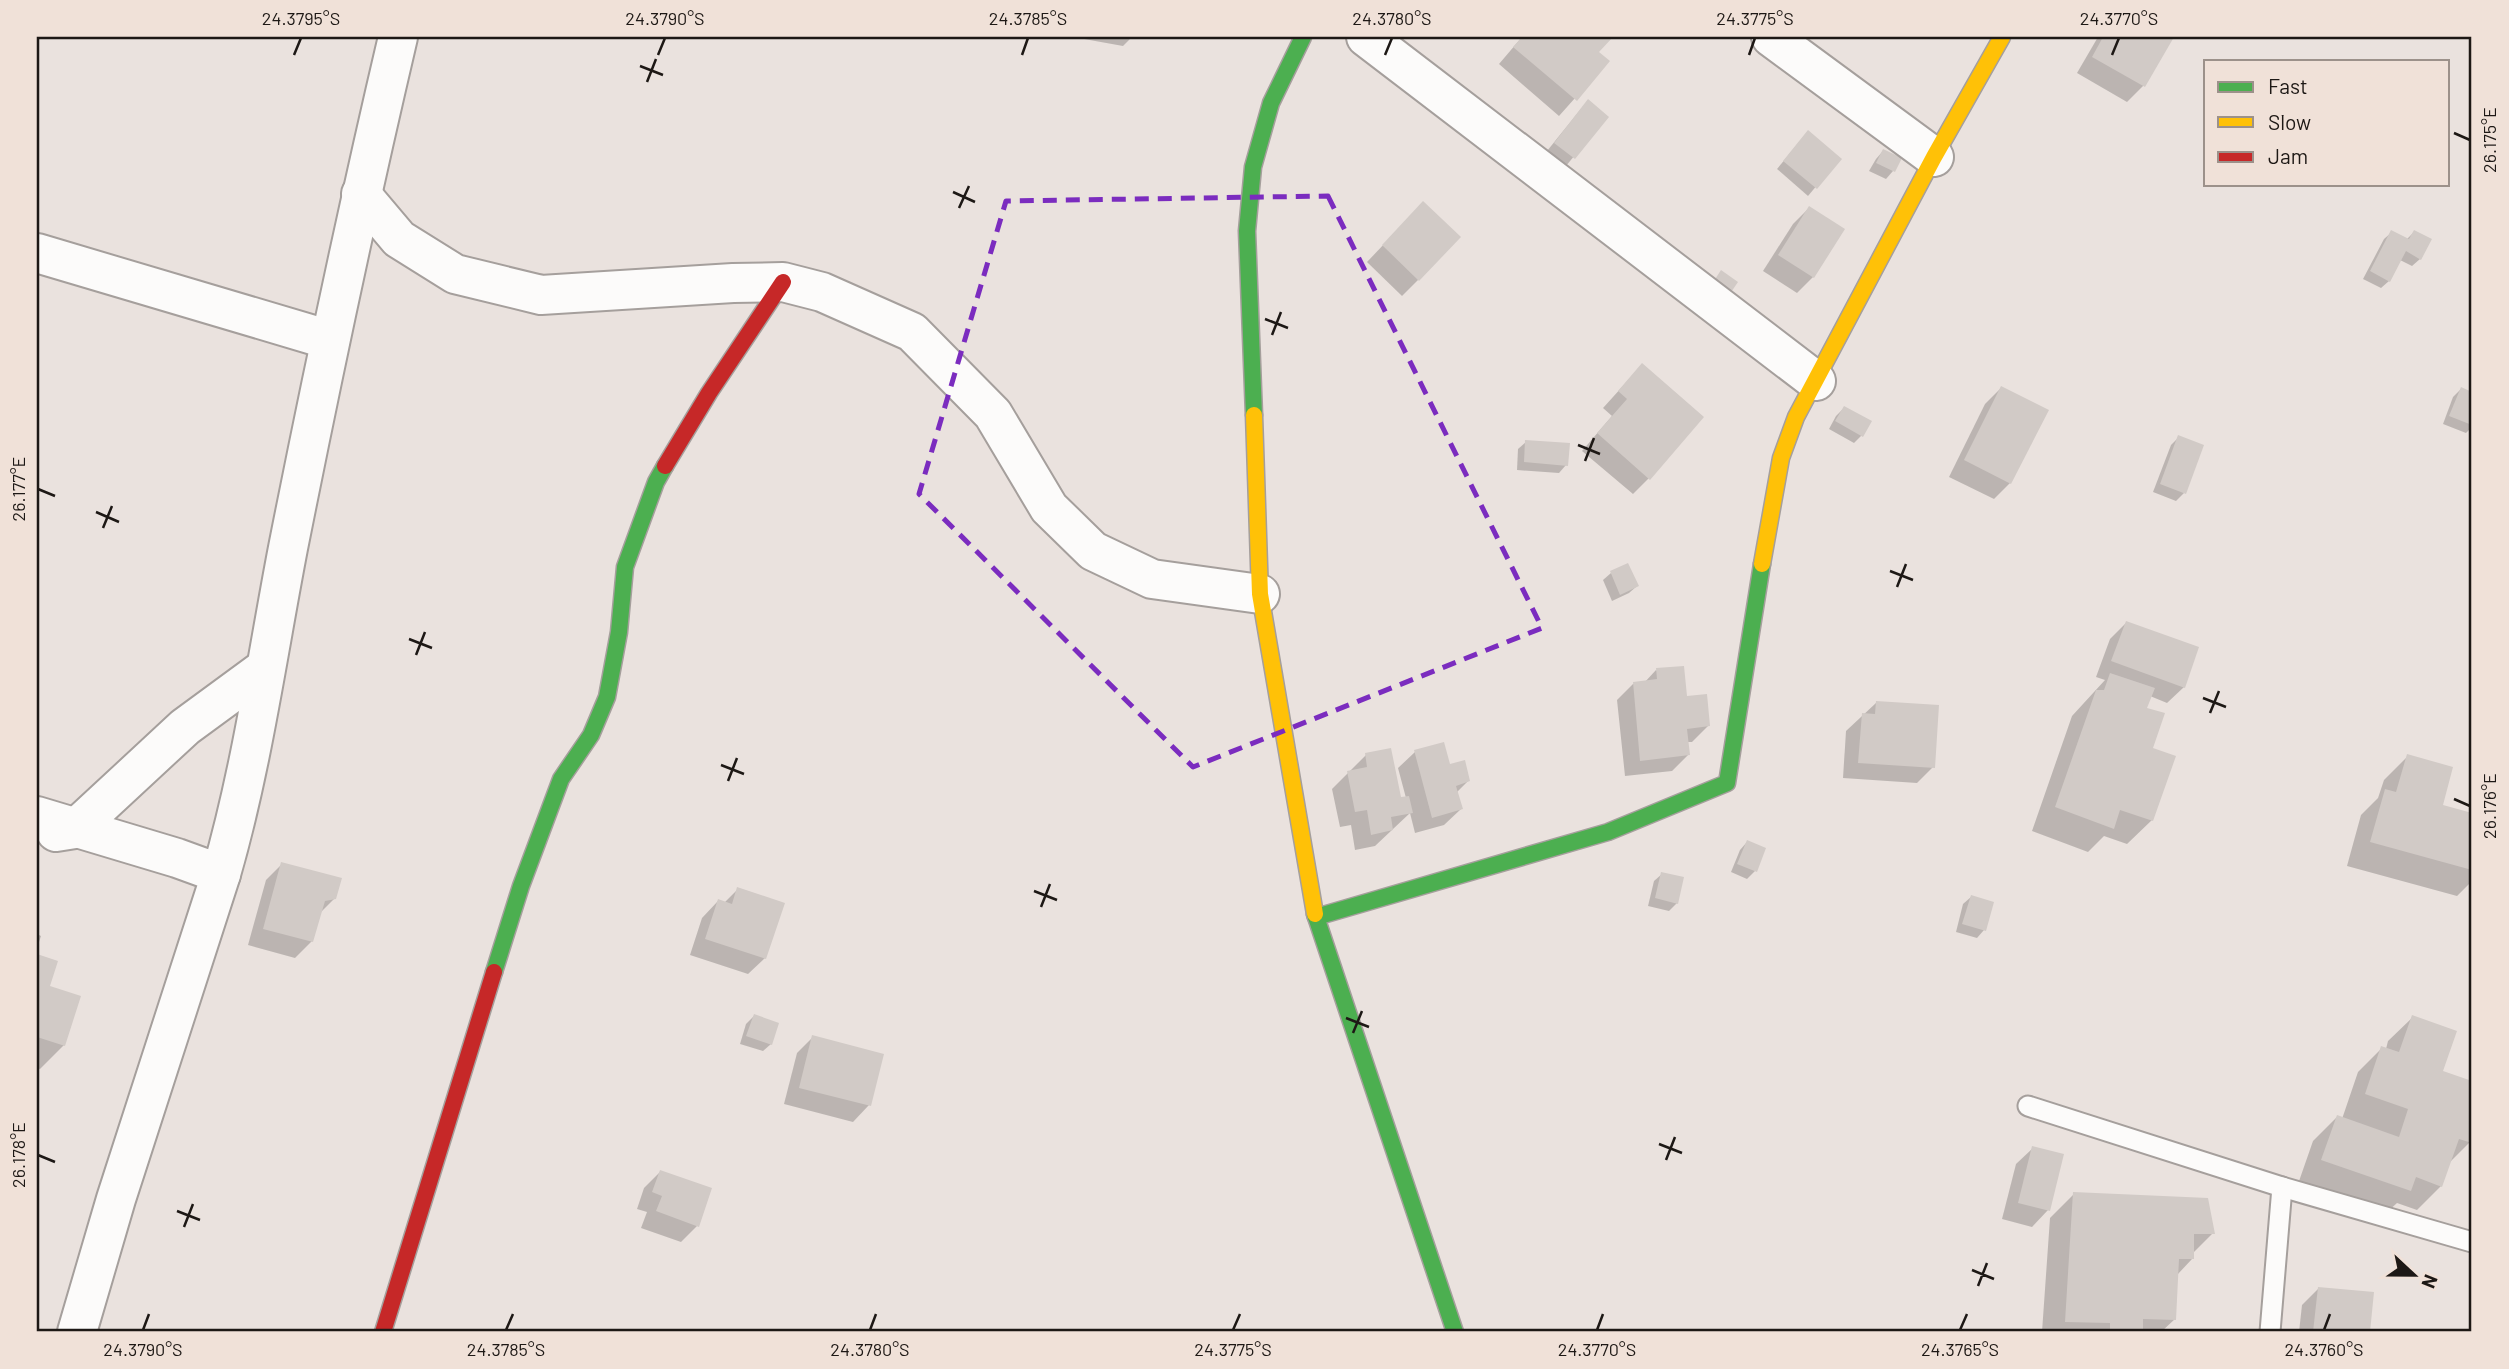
<svg xmlns="http://www.w3.org/2000/svg" width="2509" height="1369" font-family="Barlow,sans-serif">
	<style>
		.shadow { fill: #0003 }
		.building { fill: #d1cac6 }
		.lines { fill: none; stroke-linecap: round; stroke-linejoin: round }
		.lane-casing { stroke: #a59f9c; stroke-width: 23 }
		.street-casing { stroke: #a59f9c; stroke-width: 42 }
		.fast-casing { stroke: #a59f9c; stroke-width: 19 }
		.slow-casing { stroke: #a59f9c; stroke-width: 19 }
		.jam-casing { stroke: #a59f9c; stroke-width: 19 }
		.lane { stroke: #fcfbfa; stroke-width: 19 }
		.street { stroke: #fcfbfa; stroke-width: 38 }
		.fast { stroke: #4caf50; stroke-width: 16 }
		.slow { stroke: #ffc107; stroke-width: 16 }
		.jam { stroke: #c62828; stroke-width: 16 }
		.marked { fill: none; stroke: #7b2cbf; stroke-width: 5; stroke-dasharray: 14 9; stroke-linejoin: round }
		.ticks { fill: none; stroke: #1d1815; stroke-width: 2.5 }
		.neatline { fill: none; stroke: #1d1815; stroke-width: 2.5 }
		.ticks-label { font-size: 18px; text-anchor: middle; fill: #1d1815 }
	</style>
	<rect width="100%" height="100%" fill="#eae2de"/>
	<g class="shadow">
		<polygon points="1073,37 1132,37 1123,46"/>
		<polygon points="1522,37 1610,37 1597,52 1608,61 1559,116 1499,64"/>
		<polygon points="2098,37 2172,37 2143,86 2127,102 2077,73"/>
		<polygon points="1581,109 1606,117 1566,166 1547,151"/>
		<polygon points="1801,140 1839,159 1808,196 1777,169"/>
		<polygon points="1883,151 1893,171 1886,179 1869,171 1876,159"/>
		<polygon points="1809,208 1813,277 1797,293 1763,271 1793,224"/>
		<polygon points="1407,220 1418,280 1402,296 1367,262"/>
		<polygon points="2392,232 2407,239 2414,232 2420,259 2412,266 2400,260 2389,281 2381,288 2363,279 2384,239"/>
		<polygon points="1642,365 1649,478 1633,494 1582,451 1612,416 1603,408"/>
		<polygon points="2001,388 2010,483 1994,499 1949,477 1985,404"/>
		<polygon points="2461,389 2472,394 2472,427 2466,433 2443,424 2453,397"/>
		<polygon points="1844,408 1862,435 1854,443 1829,429 1836,416"/>
		<polygon points="2179,437 2184,493 2176,501 2153,492 2171,445"/>
		<polygon points="1526,442 1566,465 1559,473 1517,470 1518,449"/>
		<polygon points="1611,573 1637,586 1629,593 1612,601 1603,580"/>
		<polygon points="2126,623 2184,687 2167,703 2150,696 2145,709 2151,749 2152,820 2127,844 2104,836 2088,852 2032,831 2072,716 2105,680 2096,677 2110,639"/>
		<polygon points="1656,670 1686,698 1708,726 1692,742 1686,742 1688,755 1672,771 1625,776 1617,700 1633,684 1644,683"/>
		<polygon points="1876,703 1933,767 1917,783 1843,778 1846,731"/>
		<polygon points="1415,752 1449,766 1468,781 1456,793 1461,809 1444,825 1415,833 1410,813 1375,846 1355,850 1351,825 1340,827 1332,789 1366,755 1400,799 1406,798 1398,768"/>
		<polygon points="2408,756 2441,806 2472,815 2472,881 2457,896 2347,866 2361,815 2378,798 2384,780"/>
		<polygon points="1747,842 1755,871 1747,879 1731,872 1740,850"/>
		<polygon points="282,864 335,898 319,914 312,941 295,958 248,945 266,880"/>
		<polygon points="1662,874 1677,903 1669,911 1648,906 1654,881"/>
		<polygon points="738,889 765,958 748,974 690,955 702,918 718,901 724,903"/>
		<polygon points="1971,897 1984,930 1977,938 1956,932 1963,904"/>
		<polygon points="37,934 41,936 37,948"/>
		<polygon points="37,956 55,962 48,987 64,1045 40,1069 37,1068"/>
		<polygon points="754,1016 771,1044 763,1051 740,1044 746,1024"/>
		<polygon points="2413,1017 2441,1072 2472,1083 2472,1136 2470,1142 2448,1164 2441,1186 2417,1210 2397,1203 2385,1214 2298,1184 2313,1141 2337,1117 2342,1119 2358,1072 2382,1048 2386,1049 2388,1041"/>
		<polygon points="813,1037 869,1105 853,1122 784,1104 797,1053"/>
		<polygon points="2033,1148 2048,1210 2032,1227 2002,1219 2016,1164"/>
		<polygon points="660,1172 697,1226 681,1242 641,1228 647,1212 637,1209 644,1188"/>
		<polygon points="2074,1194 2213,1233 2192,1254 2192,1259 2177,1275 2175,1319 2161,1332 2042,1332 2050,1218"/>
		<polygon points="2318,1289 2372,1294 2368,1332 2299,1332 2302,1305"/>
	</g>
	<g class="building">
		<polygon points="1522,37 1613,37 1599,52 1610,61 1577,101 1513,47"/>
		<polygon points="2103,37 2174,37 2145,87 2092,57"/>
		<polygon points="1588,99 1609,117 1575,159 1554,143"/>
		<polygon points="1808,130 1842,159 1817,189 1783,161"/>
		<polygon points="1883,149 1902,158 1895,172 1876,163"/>
		<polygon points="1423,201 1461,237 1419,281 1382,245"/>
		<polygon points="1809,206 1845,229 1814,278 1778,255"/>
		<polygon points="2391,230 2409,239 2414,230 2432,239 2421,260 2406,251 2390,282 2370,271"/>
		<polygon points="1721,270 1738,282 1727,298 1710,287"/>
		<polygon points="1642,363 1704,417 1650,480 1597,433 1627,399 1618,391"/>
		<polygon points="2001,386 2049,410 2011,484 1964,460"/>
		<polygon points="2461,387 2472,392 2472,425 2449,416"/>
		<polygon points="1844,406 1872,421 1863,437 1835,421"/>
		<polygon points="2178,435 2204,445 2186,494 2160,484"/>
		<polygon points="1525,440 1570,443 1568,466 1524,462"/>
		<polygon points="1628,563 1639,586 1620,595 1610,571"/>
		<polygon points="2126,621 2199,647 2185,688 2111,661"/>
		<polygon points="1684,666 1687,696 1707,694 1710,726 1687,729 1690,755 1640,761 1633,682 1657,679 1656,668"/>
		<polygon points="2110,673 2155,688 2147,708 2165,713 2153,748 2176,756 2153,821 2120,810 2114,829 2055,807 2096,690 2104,690"/>
		<polygon points="1876,701 1939,705 1935,768 1858,763 1862,713 1875,714"/>
		<polygon points="1444,742 1450,764 1465,760 1470,781 1456,786 1463,809 1432,818 1414,750"/>
		<polygon points="1391,748 1401,797 1409,796 1413,813 1391,817 1393,830 1371,835 1367,810 1355,812 1347,771 1367,767 1365,753"/>
		<polygon points="2407,754 2453,767 2443,805 2472,813 2472,870 2370,842 2385,789 2396,792"/>
		<polygon points="1747,840 1766,848 1757,872 1737,864"/>
		<polygon points="281,862 342,878 336,899 325,901 313,942 263,929"/>
		<polygon points="1661,872 1684,877 1678,904 1655,898"/>
		<polygon points="737,887 785,903 766,959 705,939 718,899 732,904"/>
		<polygon points="1971,895 1994,902 1986,931 1962,924"/>
		<polygon points="37,954 58,961 50,986 81,996 65,1046 37,1037"/>
		<polygon points="754,1014 779,1023 772,1045 746,1036"/>
		<polygon points="2412,1015 2457,1031 2443,1071 2472,1081 2472,1143 2459,1139 2442,1187 2416,1177 2411,1191 2321,1160 2337,1115 2399,1137 2408,1109 2365,1094 2381,1046 2399,1052"/>
		<polygon points="812,1035 884,1054 871,1106 799,1088"/>
		<polygon points="2032,1146 2064,1154 2050,1211 2018,1203"/>
		<polygon points="660,1170 712,1188 699,1227 656,1211 662,1196 652,1192"/>
		<polygon points="2073,1192 2208,1198 2215,1234 2194,1234 2194,1259 2179,1259 2176,1320 2143,1319 2143,1332 2110,1332 2110,1323 2065,1322"/>
		<polygon points="2318,1287 2374,1292 2370,1332 2313,1332"/>
	</g>
	<g class="lines">
		<g class="lane-casing">
			<g id="lane">
				<polyline points="2028,1106 2282,1187 2472,1242"/>
				<polyline points="2270,1332 2282,1187"/>
			</g>
		</g>
		<g class="street-casing">
			<g id="street">
				<polyline points="1366,37 1816,381"/>
				<polyline points="1771,37 1934,157"/>
				<polyline points="361,194 399,239 455,274 541,295 733,283 783,282 822,292 912,332 993,414 1049,508 1093,551 1152,579 1260,594"/>
				<polyline points="37,253 330,340"/>
				<path d="M37,816L177,858L221,874C252,767 267,657 288,548C322,377 358,207 398,37"/>
				<polyline points="56,832 75,829 185,727 264,669"/>
				<polyline points="77,1332 116,1199 221,874"/>
			</g>
		</g>
		<g class="fast-casing">
			<g id="fast">
				<polyline points="1254,415 1247,231 1253,167 1271,103 1303,37"/>
				<polyline points="1315,914 1455,1332"/>
				<polyline points="1316,917 1608,832 1727,783 1762,564"/>
				<polyline points="494,972 521,886 561,779 591,735 607,697 619,632 625,567 656,482 665,466"/>
			</g>
		</g>
		<g class="slow-casing">
			<g id="slow">
				<polyline points="1254,415 1260,594 1315,914"/>
				<polyline points="1762,564 1781,458 1796,417 1934,157 2002,37"/>
			</g>
		</g>
		<g class="jam-casing">
			<g id="jam">
				<polyline points="665,466 709,393 783,282"/>
				<polyline points="383,1332 494,972"/>
			</g>
		</g>
		<use href="#lane" class="lane"/>
		<use href="#street" class="street"/>
		<use href="#fast" class="fast"/>
		<use href="#slow" class="slow"/>
		<use href="#jam" class="jam"/>
	</g>
	<path class="marked" d="M1328,196L1542,628L1193,767L919,494L1006,201Z"/>
	<path class="ticks" d="M294,55L301,38M658,55L665,38M1022,55L1028,38M1385,55L1392,38M1749,55L1755,38M2112,55L2119,38M640,66L663,75M647,82L656,59M2454,133L2470,140M953,192L975,202M959,208L969,186M1265,319L1288,328M1272,335L1281,312M1578,445L1600,454M1585,461L1594,438M38,489L55,496M96,512L119,522M103,528L112,506M1890,571L1913,580M1897,587L1906,564M409,639L432,648M416,655L425,632M2203,698L2226,707M2210,713L2219,691M721,765L744,774M728,781L737,758M2454,799L2470,806M1034,891L1057,900M1041,907L1050,884M1346,1018L1369,1027M1353,1033L1362,1011M1659,1144L1682,1153M38,1155L55,1162M1666,1160L1675,1137M177,1211L200,1220M184,1227L193,1204M1972,1270L1994,1279M1978,1286L1987,1263M143,1330L149,1314M506,1330L513,1314M870,1330L876,1314M1233,1330L1240,1314M1597,1330L1603,1314M1960,1330L1967,1314M2324,1330L2330,1314"/>
	<rect width="2509" height="1369" fill="none" stroke="#f0e1d8" stroke-width="77"/>
	<rect x="2204" y="60" width="245" height="126" fill="#f0e1d8" stroke="#9c918a" stroke-width="2"/>
	<rect x="2218" y="82" width="35" height="10" fill="#4caf50" stroke="#9c918a" stroke-width="2"/>
	<text x="2268" y="94" font-size="21" fill="#1d1815">Fast</text>
	<rect x="2218" y="117" width="35" height="10" fill="#ffc107" stroke="#9c918a" stroke-width="2"/>
	<text x="2268" y="130" font-size="21" fill="#1d1815">Slow</text>
	<rect x="2218" y="152" width="35" height="10" fill="#c62828" stroke="#9c918a" stroke-width="2"/>
	<text x="2268" y="164" font-size="21" fill="#1d1815">Jam</text>
	<g transform="translate(2414 1275) rotate(112)" stroke="#f0e1d8" stroke-width="5" paint-order="stroke">
	<path d="M0-5L12 26L0 18L-12 26Z" fill="#1d1815"/>
	<text y="-10" font-size="19" font-weight="bold" text-anchor="middle" fill="#1d1815">N</text>
	</g>
	<rect x="38" y="38" width="2432" height="1292" class="neatline"/>
	<g class="ticks-label">
		<text x="301" y="25">24.3795°S</text>
		<text x="665" y="25">24.3790°S</text>
		<text x="1028" y="25">24.3785°S</text>
		<text x="1392" y="25">24.3780°S</text>
		<text x="1755" y="25">24.3775°S</text>
		<text x="2119" y="25">24.3770°S</text>
		<text transform="translate(2490 140) rotate(-90)" y="6">26.175°E</text>
		<text transform="translate(19 489) rotate(-90)" y="6">26.177°E</text>
		<text transform="translate(2490 806) rotate(-90)" y="6">26.176°E</text>
		<text transform="translate(19 1155) rotate(-90)" y="6">26.178°E</text>
		<text x="143" y="1356">24.3790°S</text>
		<text x="506" y="1356">24.3785°S</text>
		<text x="870" y="1356">24.3780°S</text>
		<text x="1233" y="1356">24.3775°S</text>
		<text x="1597" y="1356">24.3770°S</text>
		<text x="1960" y="1356">24.3765°S</text>
		<text x="2324" y="1356">24.3760°S</text>
	</g>
</svg>
